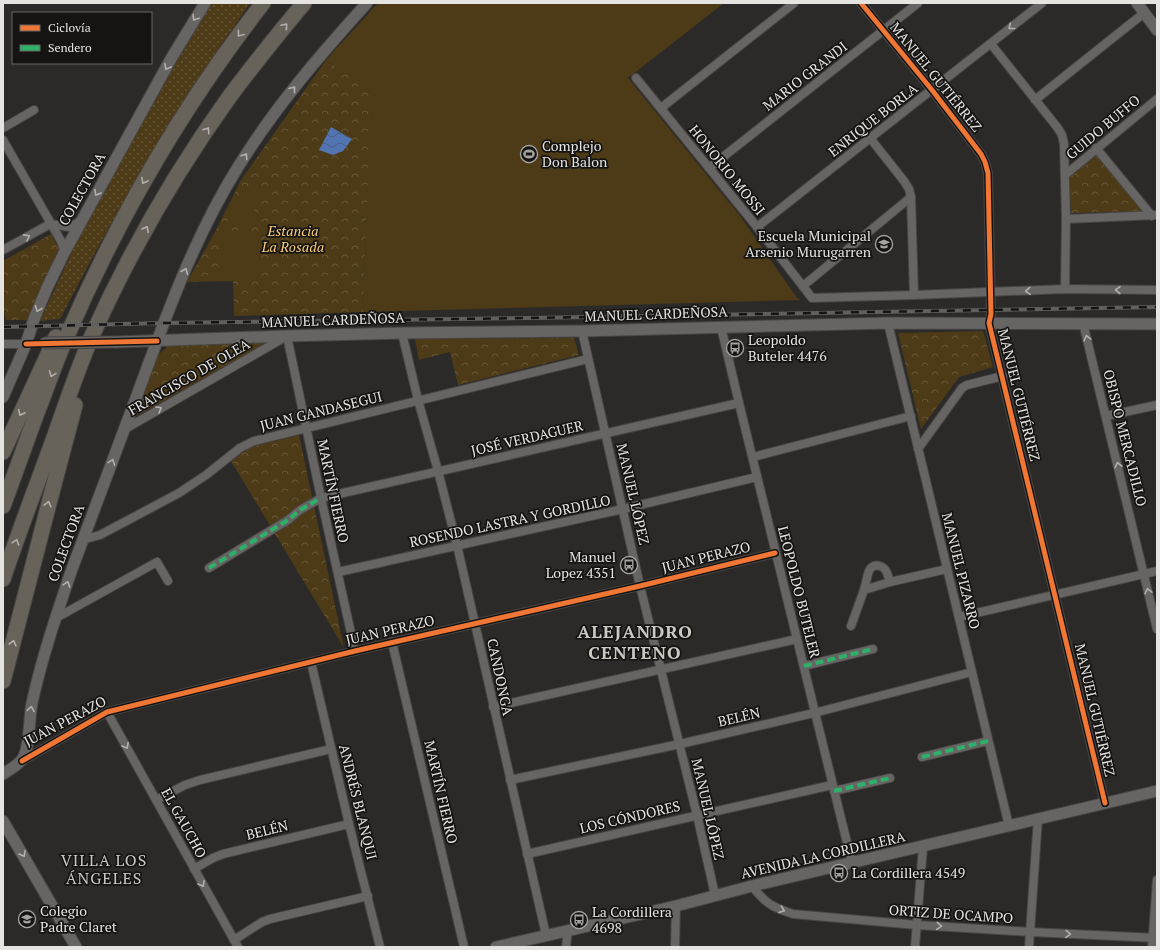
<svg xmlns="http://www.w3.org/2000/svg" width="1160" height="950" font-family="'PT Serif',serif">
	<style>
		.grass { fill: url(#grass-dots) }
		.forest { fill: url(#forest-crowns) }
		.garden { fill: #4d3b17 }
		.water { fill: url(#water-waves) }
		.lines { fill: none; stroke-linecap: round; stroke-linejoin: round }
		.street-casing { stroke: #474543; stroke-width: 10 }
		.secondary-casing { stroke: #474543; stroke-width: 13 }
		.highway-casing { stroke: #474543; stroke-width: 17 }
		.street { stroke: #666564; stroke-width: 8 }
		.secondary { stroke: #666564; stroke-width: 11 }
		.highway { stroke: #68635a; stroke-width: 15 }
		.rail-casing { stroke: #61605e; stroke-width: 4 }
		.rail { stroke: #151412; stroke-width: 2.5; stroke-dasharray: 8; stroke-linecap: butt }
		.secondary-bridge-casing { stroke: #474543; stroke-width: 13; stroke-linecap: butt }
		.secondary-bridge { stroke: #666564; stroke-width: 11 }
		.quiet { stroke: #2db169; stroke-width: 4; stroke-dasharray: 8 4; stroke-linecap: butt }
		.cycleway-casing { stroke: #151412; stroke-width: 8 }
		.cycleway { stroke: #f07635; stroke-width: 5 }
		.oneway { stroke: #b3b1af }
		.oneway2 { stroke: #b4b0ab }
		.labels { text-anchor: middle; stroke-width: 3.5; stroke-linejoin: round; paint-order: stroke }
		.street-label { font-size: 14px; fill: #e6e4e1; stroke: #151412 }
		.poi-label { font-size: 14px; fill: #e6e4e1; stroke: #151412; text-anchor: start }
		.park-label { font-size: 14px; font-style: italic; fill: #facd76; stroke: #151412 }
		.quarter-label { font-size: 16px; letter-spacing: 1px; fill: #cbc8c2; stroke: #151412 }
		.district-label { font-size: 18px; font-weight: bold; letter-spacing: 1px; fill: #cbc8c2; stroke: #151412 }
	</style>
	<defs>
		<pattern id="grass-dots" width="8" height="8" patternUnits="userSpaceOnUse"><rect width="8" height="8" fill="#4d3b17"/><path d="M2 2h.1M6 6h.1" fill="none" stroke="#675738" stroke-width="1.8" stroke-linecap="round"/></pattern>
		<pattern id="forest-crowns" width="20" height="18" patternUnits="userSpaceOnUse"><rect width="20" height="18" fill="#4d3b17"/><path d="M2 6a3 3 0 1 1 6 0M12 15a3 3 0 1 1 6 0" fill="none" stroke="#675738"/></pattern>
		<pattern id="water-waves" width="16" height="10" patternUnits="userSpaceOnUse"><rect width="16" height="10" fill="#5274b3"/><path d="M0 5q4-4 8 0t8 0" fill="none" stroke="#4c5e81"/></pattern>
	</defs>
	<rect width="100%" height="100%" fill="#2c2a28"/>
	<path class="grass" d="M212,3H250C225,40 199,76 176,114C134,180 96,250 60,319L40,321L82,230L155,101L189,35Z"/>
	<g class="forest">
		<polygon points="326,60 372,92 363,312 234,316 233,281 187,282 216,230 241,180"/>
		<polygon points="1097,155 1143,211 1071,213 1069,178"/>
		<polygon points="51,234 59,249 27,320 6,320 3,306 3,261"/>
		<polygon points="983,331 993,367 959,377 921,429 898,333"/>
		<polygon points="574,338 579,355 458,385 450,352 419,360 415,339"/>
		<polygon points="269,341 135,417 159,354 171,344"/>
		<polygon points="299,435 344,648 231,461 250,447"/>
	</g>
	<g class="garden">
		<polygon points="378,3 724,3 628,78 740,216 797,298 801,300 363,312 371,92 326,60"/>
		<polygon points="245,186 263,195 245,229 227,221"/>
		<polygon points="220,231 240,231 240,240 240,231 260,231 260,277 220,277"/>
	</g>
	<polygon class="water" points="331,127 352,139 343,151 333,155 319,150"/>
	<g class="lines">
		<g class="street-casing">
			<g id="street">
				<polyline points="861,3 932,90 981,154 985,162 988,173 991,314 989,323 1105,803"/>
				<polyline points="991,44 1057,127 1062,135 1064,144 1066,219 1065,289"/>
				<polyline points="636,78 757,227 812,298 914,295 1065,289 1157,290"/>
				<polyline points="1035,100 1144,13"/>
				<polyline points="661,108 794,3"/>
				<polyline points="3,128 34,110"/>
				<polyline points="870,138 904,181 909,189 911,197 914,295"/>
				<polyline points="3,140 61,241 64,249 64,253"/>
				<polyline points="1096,148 1152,216"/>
				<polyline points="709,168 918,3"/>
				<polyline points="1065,175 1157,99"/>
				<polyline points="1066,219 1157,215"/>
				<polyline points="757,227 1042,3"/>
				<polyline points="3,250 50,224 69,227 76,224 81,220"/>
				<polyline points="803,286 911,197"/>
				<polyline points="888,323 1009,826"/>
				<polyline points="1083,323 1157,629"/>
				<polyline points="721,327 739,403 852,863"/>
				<polyline points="582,331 640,586 697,815 715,895"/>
				<polyline points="402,333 418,400 438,471 457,545 546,935"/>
				<polyline points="3,344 26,344"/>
				<polyline points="1106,416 1157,405"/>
				<polyline points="125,429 287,336 321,498 355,651"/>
				<polyline points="918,449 962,388 967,385 1003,376"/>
				<polyline points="753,457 911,416"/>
				<polyline points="82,540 100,535 179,493 206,475 240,448 254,441 588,359"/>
				<polyline points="209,568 288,520 300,510 321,498 739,403"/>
				<polyline points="338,572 623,509 757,477"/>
				<path d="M864,590C866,584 867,576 869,571C873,562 884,565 887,573C888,575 889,579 890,582"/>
				<polyline points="959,617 1157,571"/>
				<polyline points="56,618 157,562 168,581"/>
				<polyline points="851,626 864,590 890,582 947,569"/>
				<polyline points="392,642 464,947"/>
				<polyline points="311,662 349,824 380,947"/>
				<polyline points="804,666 873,649"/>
				<polyline points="493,707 797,639"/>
				<polyline points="107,712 238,947"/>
				<polyline points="922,757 988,741"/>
				<polyline points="22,761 107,712 355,651 640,586 775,553"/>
				<polyline points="510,780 680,744 814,713 972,672"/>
				<polyline points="834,791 890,778"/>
				<polyline points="156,800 185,785 200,780 331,749"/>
				<polyline points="527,854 832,785"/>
				<polyline points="194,869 213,858 223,854 349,824"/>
				<path d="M752,886C766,904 772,907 793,914L917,925L1031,932L1157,938"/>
				<polyline points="234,940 262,922 270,919 368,896"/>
				<polyline points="566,947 568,930"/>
				<polyline points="675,947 676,906"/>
				<polyline points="915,947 923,847"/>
				<polyline points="1029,947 1038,818"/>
				<polyline points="1152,947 1157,880"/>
			</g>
		</g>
		<g class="secondary-casing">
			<g id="secondary">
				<polyline points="1137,3 1157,30"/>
				<polyline points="116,342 287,336 402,333 582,331 888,323 1157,324"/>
				<polyline points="3,397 26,344 34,319 47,288 64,253 172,57 205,3"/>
				<path d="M3,774C9,770 19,765 23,758C30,747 29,717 32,703C42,657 57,613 72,569C93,512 115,455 136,398C165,319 193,239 238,167C275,107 320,55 367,3"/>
				<polyline points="3,821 76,947"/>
				<polyline points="496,947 676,906 752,886 1157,791"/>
			</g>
		</g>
		<g class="highway-casing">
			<g id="highway">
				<polyline points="3,452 56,337"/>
				<path d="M3,506C15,474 26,442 38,410C48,385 56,360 67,336C118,218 184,104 263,3"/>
				<path d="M3,579C18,534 35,490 51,446C64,410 76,373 91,338C129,253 176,171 230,96C254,64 279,33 304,3"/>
				<polyline points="3,681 53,488 75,405"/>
			</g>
		</g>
		<use href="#street" class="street"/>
		<use href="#secondary" class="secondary"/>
		<use href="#highway" class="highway"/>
		<g class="rail-casing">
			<polyline id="rail" points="3,327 164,323 530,318 1157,307"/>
		</g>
		<use href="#rail" class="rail"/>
		<g class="secondary-bridge-casing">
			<polyline id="secondary-bridge" points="44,343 116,342"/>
		</g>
		<use href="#secondary-bridge" class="secondary-bridge"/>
		<g class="quiet">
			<polyline points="209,568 288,520 300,510 321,498"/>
			<polyline points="804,666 873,649"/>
			<polyline points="922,757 988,741"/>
			<polyline points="834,791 890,778"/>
		</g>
		<g class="cycleway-casing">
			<g id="cycleway">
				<polyline points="861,3 932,90 981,154 985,162 988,173 991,314 989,323 1105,803"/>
				<polyline points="26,344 157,341"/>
				<polyline points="22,761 107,712 355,651 640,586 775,553"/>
			</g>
		</g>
		<use href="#cycleway" class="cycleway"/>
	</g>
	<defs><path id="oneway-chevron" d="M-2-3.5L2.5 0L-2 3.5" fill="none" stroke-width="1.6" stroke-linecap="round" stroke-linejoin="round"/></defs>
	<g class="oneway">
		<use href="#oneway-chevron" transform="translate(195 18) rotate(122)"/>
		<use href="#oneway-chevron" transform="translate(1011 27) rotate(141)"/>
		<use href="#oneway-chevron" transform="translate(167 67) rotate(119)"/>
		<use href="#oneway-chevron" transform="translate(293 89) rotate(-52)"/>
		<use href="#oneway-chevron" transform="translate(245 156) rotate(-57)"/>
		<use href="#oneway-chevron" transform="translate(97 193) rotate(119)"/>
		<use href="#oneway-chevron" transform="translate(27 237) rotate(-29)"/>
		<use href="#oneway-chevron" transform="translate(185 271) rotate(-67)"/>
		<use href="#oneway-chevron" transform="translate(1118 290) rotate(-179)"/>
		<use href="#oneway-chevron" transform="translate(1028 291) rotate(177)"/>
		<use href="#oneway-chevron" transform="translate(38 309) rotate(112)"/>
		<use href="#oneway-chevron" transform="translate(1087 338) rotate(-104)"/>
		<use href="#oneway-chevron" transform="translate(159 409) rotate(-30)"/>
		<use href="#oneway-chevron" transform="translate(112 462) rotate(-69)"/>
		<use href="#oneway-chevron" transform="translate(1118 465) rotate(-103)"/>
		<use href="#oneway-chevron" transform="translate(67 584) rotate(-72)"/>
		<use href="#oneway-chevron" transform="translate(1148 591) rotate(-103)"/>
		<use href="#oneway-chevron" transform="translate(31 709) rotate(-81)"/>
		<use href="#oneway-chevron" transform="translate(126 746) rotate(61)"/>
		<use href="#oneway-chevron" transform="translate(23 854) rotate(60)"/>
		<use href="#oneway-chevron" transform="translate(202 884) rotate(61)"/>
		<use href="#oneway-chevron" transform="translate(782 910) rotate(20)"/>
		<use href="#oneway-chevron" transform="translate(939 926) rotate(4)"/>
		<use href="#oneway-chevron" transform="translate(1068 934) rotate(2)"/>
	</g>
	<g class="oneway2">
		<use href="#oneway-chevron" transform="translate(285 26) rotate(-50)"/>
		<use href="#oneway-chevron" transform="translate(240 34) rotate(127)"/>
		<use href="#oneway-chevron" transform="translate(207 130) rotate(-56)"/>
		<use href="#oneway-chevron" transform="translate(144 181) rotate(119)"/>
		<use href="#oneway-chevron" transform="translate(146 229) rotate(-61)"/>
		<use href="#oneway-chevron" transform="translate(52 374) rotate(111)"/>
		<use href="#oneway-chevron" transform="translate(21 413) rotate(116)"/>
		<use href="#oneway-chevron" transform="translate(48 504) rotate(-76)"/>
		<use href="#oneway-chevron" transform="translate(16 542) rotate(-71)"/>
		<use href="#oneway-chevron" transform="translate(13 643) rotate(-76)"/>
	</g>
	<defs>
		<g id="stadium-ring" transform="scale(0.9)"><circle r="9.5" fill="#151412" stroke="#a5a3a0" stroke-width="1.5"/><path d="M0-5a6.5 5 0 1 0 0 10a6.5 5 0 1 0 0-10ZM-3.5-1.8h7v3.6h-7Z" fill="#a5a3a0"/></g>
		<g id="school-ring" transform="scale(0.9)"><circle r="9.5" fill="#151412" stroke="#a5a3a0" stroke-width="1.5"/><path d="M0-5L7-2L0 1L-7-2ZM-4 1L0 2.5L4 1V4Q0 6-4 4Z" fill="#a5a3a0"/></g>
		<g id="bus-ring" transform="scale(0.9)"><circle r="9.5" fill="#151412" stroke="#a5a3a0" stroke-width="1.5"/><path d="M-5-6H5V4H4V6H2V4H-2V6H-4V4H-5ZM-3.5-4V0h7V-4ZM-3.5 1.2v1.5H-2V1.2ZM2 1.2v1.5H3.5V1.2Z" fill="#a5a3a0"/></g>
	</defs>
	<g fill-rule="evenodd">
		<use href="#stadium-ring" x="529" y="154"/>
		<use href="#school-ring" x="884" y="244"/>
		<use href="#bus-ring" x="735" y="348"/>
		<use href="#bus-ring" x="629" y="565"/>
		<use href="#bus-ring" x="839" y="873"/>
		<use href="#school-ring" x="27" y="919"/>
		<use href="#bus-ring" x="579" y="920"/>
	</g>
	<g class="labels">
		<g class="street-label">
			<text transform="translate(805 76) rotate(-38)" y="5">MARIO GRANDI</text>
			<text transform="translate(936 77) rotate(51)" y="5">MANUEL GUTIÉRREZ</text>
			<text transform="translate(873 120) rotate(-38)" y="5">ENRIQUE BORLA</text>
			<text transform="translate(1103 127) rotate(-40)" y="5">GUIDO BUFFO</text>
			<text transform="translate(727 170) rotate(51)" y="5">HONORIO MOSSI</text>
			<text transform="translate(82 189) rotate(-61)" y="5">COLECTORA</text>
			<text transform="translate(656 314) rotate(-2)" y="5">MANUEL CARDEÑOSA</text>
			<text transform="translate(333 320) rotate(-2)" y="5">MANUEL CARDEÑOSA</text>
			<text transform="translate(189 377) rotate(-30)" y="5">FRANCISCO DE OLEA</text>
			<text transform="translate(1019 395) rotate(76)" y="5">MANUEL GUTIÉRREZ</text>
			<text transform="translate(321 411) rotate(-14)" y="5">JUAN GANDASEGUI</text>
			<text transform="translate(527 438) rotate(-13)" y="5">JOSÉ VERDAGUER</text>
			<text transform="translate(1125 438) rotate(76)" y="5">OBISPO MERCADILLO</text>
			<text transform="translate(333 491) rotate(78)" y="5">MARTÍN FIERRO</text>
			<text transform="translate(633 494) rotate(77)" y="5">MANUEL LÓPEZ</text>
			<text transform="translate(510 521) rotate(-12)" y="5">ROSENDO LASTRA Y GORDILLO</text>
			<text transform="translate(66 543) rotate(-70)" y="5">COLECTORA</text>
			<text transform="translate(706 557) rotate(-14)" y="5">JUAN PERAZO</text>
			<text transform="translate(961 571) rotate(76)" y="5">MANUEL PIZARRO</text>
			<text transform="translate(799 592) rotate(76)" y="5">LEOPOLDO BUTELER</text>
			<text transform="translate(390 630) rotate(-13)" y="5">JUAN PERAZO</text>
			<text transform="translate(500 677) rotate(78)" y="5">CANDONGA</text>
			<text transform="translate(1095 710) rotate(77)" y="5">MANUEL GUTIÉRREZ</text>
			<text transform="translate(739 717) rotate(-13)" y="5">BELÉN</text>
			<text transform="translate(65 721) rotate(-28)" y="5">JUAN PERAZO</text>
			<text transform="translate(441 792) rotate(77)" y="5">MARTÍN FIERRO</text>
			<text transform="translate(358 802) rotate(76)" y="5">ANDRÉS BLANQUI</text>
			<text transform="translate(708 809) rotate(77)" y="5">MANUEL LÓPEZ</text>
			<text transform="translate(630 817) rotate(-13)" y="5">LOS CÓNDORES</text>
			<text transform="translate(184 823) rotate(61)" y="5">EL GAUCHO</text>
			<text transform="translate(267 830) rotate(-14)" y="5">BELÉN</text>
			<text transform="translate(823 855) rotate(-13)" y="5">AVENIDA LA CORDILLERA</text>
			<text transform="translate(951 914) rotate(4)" y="5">ORTIZ DE OCAMPO</text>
		</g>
		<g class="poi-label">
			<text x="542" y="151">Complejo<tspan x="542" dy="16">Don Balon</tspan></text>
			<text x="871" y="241" text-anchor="end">Escuela Municipal<tspan x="871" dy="16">Arsenio Murugarren</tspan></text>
			<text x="748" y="345">Leopoldo<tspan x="748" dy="16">Buteler 4476</tspan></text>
			<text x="616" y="562" text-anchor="end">Manuel<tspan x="616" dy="16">Lopez 4351</tspan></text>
			<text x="852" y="878">La Cordillera 4549</text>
			<text x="40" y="916">Colegio<tspan x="40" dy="16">Padre Claret</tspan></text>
			<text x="592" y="917">La Cordillera<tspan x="592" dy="16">4698</tspan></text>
		</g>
		<g class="park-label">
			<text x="293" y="236">Estancia<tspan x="293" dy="16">La Rosada</tspan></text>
		</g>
		<g class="quarter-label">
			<text x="104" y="866">VILLA LOS<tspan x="104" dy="18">ÁNGELES</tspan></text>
		</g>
		<g class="district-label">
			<text x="635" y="638">ALEJANDRO<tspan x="635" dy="21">CENTENO</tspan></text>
		</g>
	</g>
	<rect width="1160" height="950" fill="none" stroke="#e6e4e1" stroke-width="8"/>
	<rect x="12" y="12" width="140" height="52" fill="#151412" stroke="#696765"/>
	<rect x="20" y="25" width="20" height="6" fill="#f07635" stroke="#696765"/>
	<text x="48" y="32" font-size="12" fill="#e6e4e1">Ciclovía</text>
	<rect x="20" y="45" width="20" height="6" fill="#2db169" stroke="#696765"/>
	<text x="48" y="52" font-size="12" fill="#e6e4e1">Sendero</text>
</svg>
